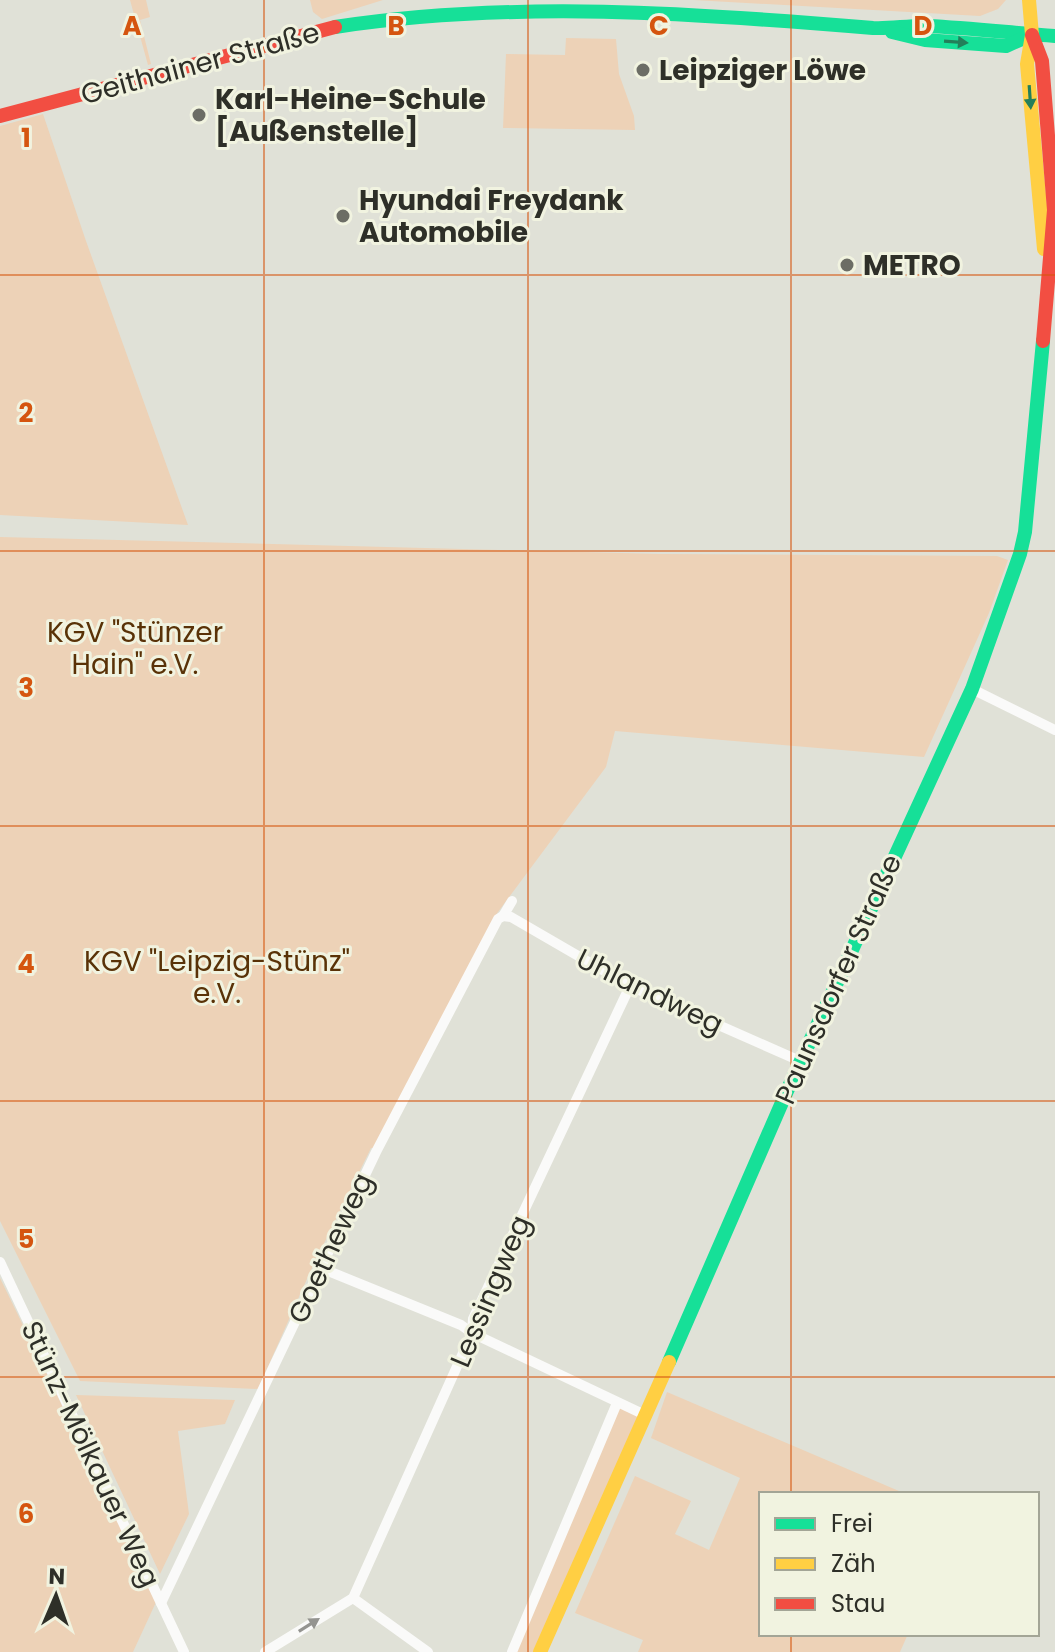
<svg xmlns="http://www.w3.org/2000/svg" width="1055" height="1652" font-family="Poppins,sans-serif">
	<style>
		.green { fill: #edd2b7 }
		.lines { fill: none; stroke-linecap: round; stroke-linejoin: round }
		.street { stroke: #fafaf9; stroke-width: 10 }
		.fast { stroke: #16e098; stroke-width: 14 }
		.slow { stroke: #ffcf43; stroke-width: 14 }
		.jam { stroke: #f24e42; stroke-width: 14 }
		.oneway { fill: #237f5a }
		.oneway2 { fill: #949490 }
		.grid { fill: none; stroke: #d5550f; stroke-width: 2; stroke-opacity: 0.55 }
		.poi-dot { fill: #6c6d65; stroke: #f1f3e0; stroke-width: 3 }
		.labels { text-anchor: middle; stroke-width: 6; stroke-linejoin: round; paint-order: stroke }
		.street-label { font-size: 28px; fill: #2e2f28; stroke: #f1f3e0 }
		.poi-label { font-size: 28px; font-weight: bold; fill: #2e2f28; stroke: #f1f3e0; text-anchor: start }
		.park-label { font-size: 28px; fill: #593207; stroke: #f1f3e0 }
		.grid-label { font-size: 26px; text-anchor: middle; font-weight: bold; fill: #d5550f; stroke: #f1f3e0; stroke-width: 6; stroke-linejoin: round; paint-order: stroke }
	</style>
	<rect width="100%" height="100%" fill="#e0e1d7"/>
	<g class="green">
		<polygon points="130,0 146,0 150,17 140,20 151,64 148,65"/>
		<polygon points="310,0 383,0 322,19 313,12"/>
		<polygon points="693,0 1006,0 998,9 980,16"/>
		<polygon points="566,38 616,39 619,74 634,116 635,130 503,128 506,54 565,55"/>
		<polygon points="43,114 86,241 188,525 0,515 0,126"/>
		<polygon points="0,537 659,554 997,556 1008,560 989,613 924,757 615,731 606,767 495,916 376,1148 371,1148 311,1270 258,1389 80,1381 0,1221"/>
		<polygon points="0,1278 157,1600 133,1652 0,1652"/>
		<polygon points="667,1392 906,1494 761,1494 761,1634 908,1634 900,1652 638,1652 643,1640 575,1613 635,1476 691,1501 675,1534 709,1550 740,1478 651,1438"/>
		<polygon points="76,1395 235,1400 225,1424 178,1431 189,1514 160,1574"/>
		<polygon points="617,1403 645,1415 540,1652 512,1652"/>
	</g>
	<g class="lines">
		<g class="street">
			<polyline points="972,689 1055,730"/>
			<polyline points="503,916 511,917 630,986 800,1061"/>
			<polyline points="0,1262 184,1652"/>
			<polyline points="321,1268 461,1325 472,1333 645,1415"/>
			<polyline points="353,1598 428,1652"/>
			<polyline points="161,1603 376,1152 498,919 503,916 512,901"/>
			<polyline points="265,1652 353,1598 472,1333 473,1319 630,986"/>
			<polyline points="512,1652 617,1403"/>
		</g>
		<g class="fast">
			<path d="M335,27C513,0 694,13 873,28C891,29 910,25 928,26C970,28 1013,33 1055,36"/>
			<polyline points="892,32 925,40 1006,46 1031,35"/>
			<polyline points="669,1362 787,1091 972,689 1020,554 1025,532 1043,341"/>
		</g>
		<g class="slow">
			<polyline points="1029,0 1032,35 1027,64 1044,249"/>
			<polyline points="540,1652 669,1362"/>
		</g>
		<g class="jam">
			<polyline points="1032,35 1042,61 1054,210 1043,341"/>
			<polyline points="0,116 335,27"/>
		</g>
	</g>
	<defs><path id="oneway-solid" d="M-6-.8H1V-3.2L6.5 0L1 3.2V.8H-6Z" transform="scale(2)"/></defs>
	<g class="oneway">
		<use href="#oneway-solid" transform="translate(956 42) rotate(4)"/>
		<use href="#oneway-solid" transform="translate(1030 97) rotate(86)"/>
	</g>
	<use class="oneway2" href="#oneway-solid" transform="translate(309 1625) rotate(-32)"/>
	<path class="grid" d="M264,0V1652M528,0V1652M791,0V1494M0,275H1055M0,551H1055M0,826H1055M0,1101H1055M0,1377H1055M791,1634V1652"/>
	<g class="poi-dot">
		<circle cx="643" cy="70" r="8"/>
		<circle cx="199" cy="115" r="8"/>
		<circle cx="343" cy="216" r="8"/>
		<circle cx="847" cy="265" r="8"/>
	</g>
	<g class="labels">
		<g class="street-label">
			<text transform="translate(200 63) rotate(-15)" y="10">Geithainer Straße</text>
			<text transform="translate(838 979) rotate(-66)" y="10">Paunsdorfer Straße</text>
			<text transform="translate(650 991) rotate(26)" y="10">Uhlandweg</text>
			<text transform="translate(330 1248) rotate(-65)" y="10">Goetheweg</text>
			<text transform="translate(490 1291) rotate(-67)" y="10">Lessingweg</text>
			<text transform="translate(91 1454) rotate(65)" y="10">Stünz-Mölkauer Weg</text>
		</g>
		<g class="poi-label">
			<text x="659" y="80">Leipziger Löwe</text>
			<text x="215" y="109">Karl-Heine-Schule<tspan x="215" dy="32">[Außenstelle]</tspan></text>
			<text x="359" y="210">Hyundai Freydank<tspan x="359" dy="32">Automobile</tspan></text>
			<text x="863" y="275">METRO</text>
		</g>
		<g class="park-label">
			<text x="135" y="642">KGV "Stünzer<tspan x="135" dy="32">Hain" e.V.</tspan></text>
			<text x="217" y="971">KGV "Leipzig-Stünz"<tspan x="217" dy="32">e.V.</tspan></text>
		</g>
	</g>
	<g class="grid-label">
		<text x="132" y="35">A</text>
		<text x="396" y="35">B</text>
		<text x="659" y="35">C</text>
		<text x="923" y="35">D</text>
		<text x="26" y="147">1</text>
		<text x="26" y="422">2</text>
		<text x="26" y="697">3</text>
		<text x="26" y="973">4</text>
		<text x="26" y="1248">5</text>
		<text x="26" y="1523">6</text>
	</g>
	<rect x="759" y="1492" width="280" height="144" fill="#f1f3e0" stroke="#a3a596" stroke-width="2"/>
	<rect x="775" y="1518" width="40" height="12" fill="#16e098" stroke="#a3a596" stroke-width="2"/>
	<text x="831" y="1532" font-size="24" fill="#2e2f28">Frei</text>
	<rect x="775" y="1558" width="40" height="12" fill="#ffcf43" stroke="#a3a596" stroke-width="2"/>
	<text x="831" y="1572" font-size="24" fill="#2e2f28">Zäh</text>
	<rect x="775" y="1598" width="40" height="12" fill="#f24e42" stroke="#a3a596" stroke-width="2"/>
	<text x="831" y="1612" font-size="24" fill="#2e2f28">Stau</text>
	<g transform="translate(56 1596) rotate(2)" stroke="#f1f3e0" stroke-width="6" paint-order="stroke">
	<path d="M0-6L14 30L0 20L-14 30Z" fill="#2e2f28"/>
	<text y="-12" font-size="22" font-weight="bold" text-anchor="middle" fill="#2e2f28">N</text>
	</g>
</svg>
